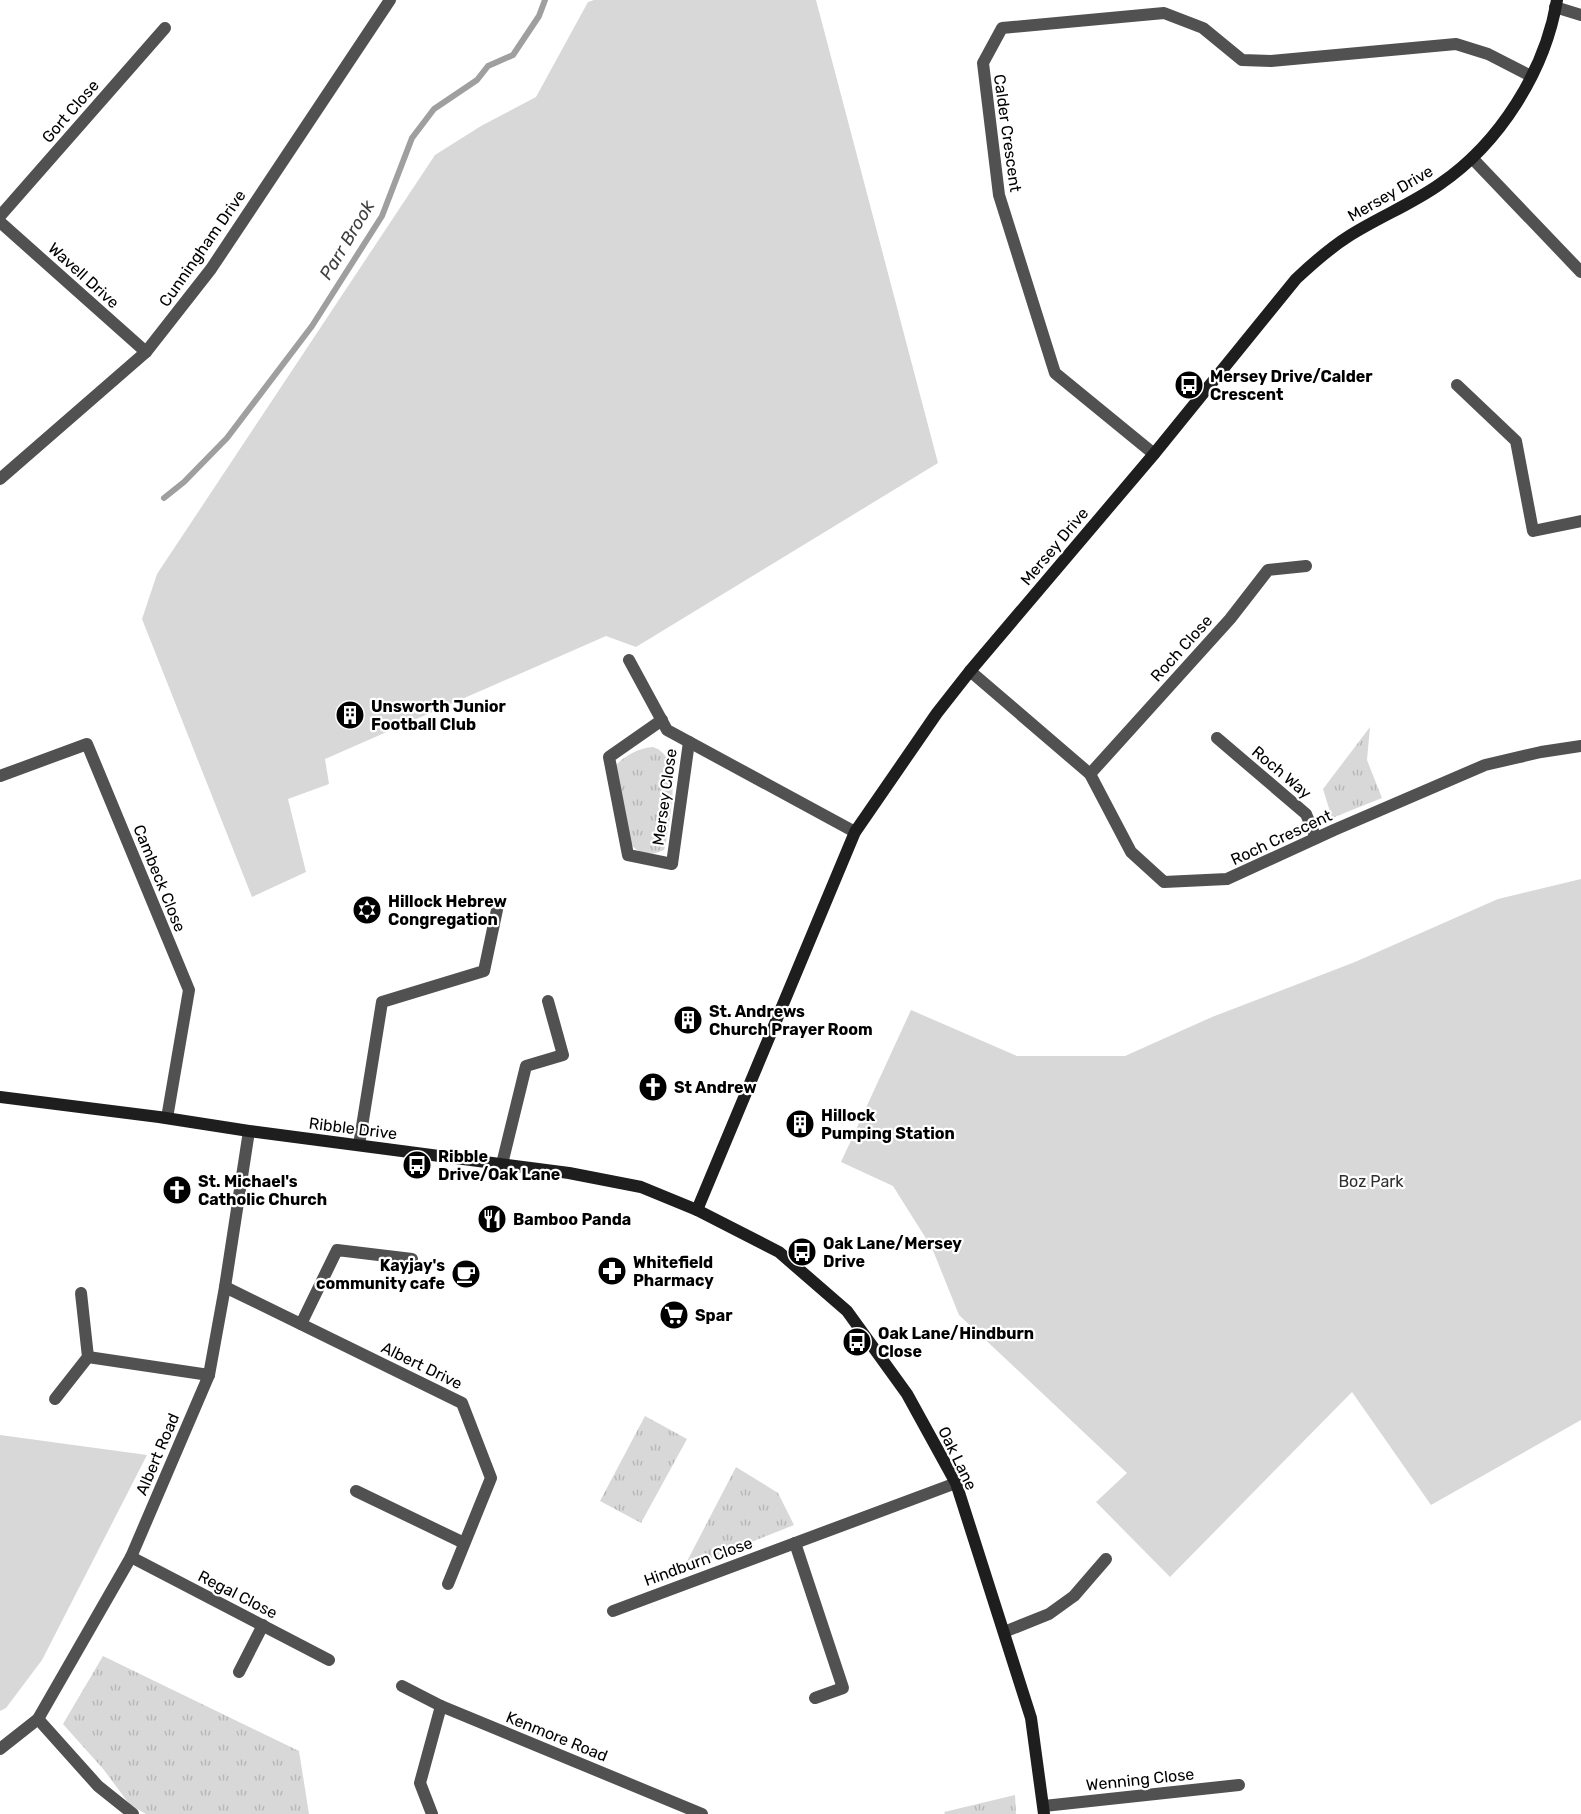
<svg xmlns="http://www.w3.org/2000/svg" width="1581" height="1814" font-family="Rubik,sans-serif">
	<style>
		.grass { fill: url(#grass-tufts) }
		.park { fill: #d8d8d8 }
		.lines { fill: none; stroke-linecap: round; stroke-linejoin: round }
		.stream { stroke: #9f9f9f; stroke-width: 6 }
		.street { stroke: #515151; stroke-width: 12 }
		.secondary { stroke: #1e1e1e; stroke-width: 12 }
		.labels { text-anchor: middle; stroke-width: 4.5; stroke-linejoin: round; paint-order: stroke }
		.street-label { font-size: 16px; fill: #000; stroke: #fff }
		.poi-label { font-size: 16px; font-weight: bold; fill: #000; stroke: #fff; text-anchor: start }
		.park-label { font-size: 16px; fill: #2f2f2f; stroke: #fff }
		.water-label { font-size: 18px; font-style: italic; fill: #404040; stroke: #fff }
	</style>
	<defs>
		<pattern id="grass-tufts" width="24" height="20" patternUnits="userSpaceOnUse" patternTransform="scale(1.5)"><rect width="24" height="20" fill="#d8d8d8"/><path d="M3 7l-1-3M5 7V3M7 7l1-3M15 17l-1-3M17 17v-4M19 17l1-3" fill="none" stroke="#b8b8b8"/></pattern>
	</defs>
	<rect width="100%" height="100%" fill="#fff"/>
	<g class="grass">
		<polygon points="1370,727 1367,760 1382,798 1332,818 1323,789"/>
		<path d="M653,747C685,757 669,818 666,843L664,850C649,857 638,854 628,841L616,765C626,755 639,748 653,747Z"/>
		<polygon points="645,1416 687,1439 641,1523 600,1501"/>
		<polygon points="736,1467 778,1493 794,1525 683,1569"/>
		<polygon points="103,1656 299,1751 309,1814 146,1814 130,1805 104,1770 63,1724"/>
		<polygon points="1015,1795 1016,1814 945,1814 944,1812"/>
	</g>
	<g class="park">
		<polygon points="594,0 816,0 938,463 636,647 606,636 325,759 329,784 288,799 306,872 252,897 142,619 157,574 435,155 481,126 536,97 588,2"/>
		<polygon points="1581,879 1581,1420 1431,1505 1352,1392 1170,1577 1096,1502 1127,1473 959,1315 932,1248 893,1186 841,1162 911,1010 1017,1056 1125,1056 1212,1017 1355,962 1498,899"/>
		<polygon points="0,1435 147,1455 42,1660 6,1708 0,1711"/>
	</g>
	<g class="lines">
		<polyline class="stream" points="164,498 184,482 227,438 312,326 382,216 412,138 434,109 477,80 488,66 513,55 539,16 545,0"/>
		<g class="street">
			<polyline points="1555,7 1581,15"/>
			<polyline points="1472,158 1581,272"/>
			<polyline points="0,216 165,28"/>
			<polyline points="0,222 146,352"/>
			<polyline points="1457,385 1516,441 1533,531 1581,521"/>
			<polyline points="1154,454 1055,373 999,195 983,63 1002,28 1164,13 1203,28 1242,60 1271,61 1456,44 1488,54 1531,76"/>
			<polyline points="0,479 146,352 211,269 390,0"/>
			<polyline points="629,660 667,730 855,832"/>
			<polyline points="970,671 1090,774 1131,852 1164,882 1227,879 1334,830 1485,765 1541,752 1581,746"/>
			<polyline points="662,720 609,757 628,855 672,864 689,742"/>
			<polyline points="1217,738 1306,814 1316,838"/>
			<polyline points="1090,774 1230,619 1268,570 1306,566"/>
			<polyline points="0,776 87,744 189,990 167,1118"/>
			<polyline points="359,1145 382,1002 484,971 498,905"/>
			<polyline points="502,1164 526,1066 563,1055 548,1001"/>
			<polyline points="225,1287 462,1403 491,1478 448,1584"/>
			<polyline points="301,1324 337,1250 412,1259"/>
			<polyline points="88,1357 209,1375"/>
			<polyline points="55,1399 88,1357 81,1293"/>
			<polyline points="356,1491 464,1543"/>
			<polyline points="795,1543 843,1688 815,1698"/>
			<polyline points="131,1557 329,1660"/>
			<polyline points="613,1611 956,1483"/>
			<polyline points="1004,1632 1049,1614 1074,1596 1106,1559"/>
			<polyline points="239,1672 263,1625"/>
			<polyline points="402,1686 441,1706 702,1814"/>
			<polyline points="38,1719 98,1786 133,1814"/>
			<polyline points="0,1749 38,1719 131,1557 209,1375 225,1287 249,1131"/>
			<polyline points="1044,1806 1239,1785"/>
			<polyline points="432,1814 420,1783 441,1706"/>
		</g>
		<g class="secondary">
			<polyline points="0,1097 159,1117 249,1131 569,1173 641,1187 697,1210 779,1252 847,1311 907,1394 956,1483 1031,1718 1044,1814"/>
			<path d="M697,1210L855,832L937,713L970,671L1154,454L1296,279C1313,263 1330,248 1349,236C1379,217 1412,204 1440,184C1500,143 1545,71 1557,0"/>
		</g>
	</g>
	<defs>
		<g id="bus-disc" transform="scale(1.5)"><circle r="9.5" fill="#000" stroke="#fff"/><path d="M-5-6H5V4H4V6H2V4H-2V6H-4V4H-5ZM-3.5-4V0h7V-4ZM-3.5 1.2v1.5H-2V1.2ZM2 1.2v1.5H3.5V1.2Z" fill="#fff"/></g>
		<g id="building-disc" transform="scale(1.5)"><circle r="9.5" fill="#000" stroke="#fff"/><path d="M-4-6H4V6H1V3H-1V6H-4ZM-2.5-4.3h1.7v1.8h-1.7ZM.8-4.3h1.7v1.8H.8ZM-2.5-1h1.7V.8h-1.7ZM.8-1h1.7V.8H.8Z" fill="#fff"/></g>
		<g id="synagogue-disc" transform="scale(1.5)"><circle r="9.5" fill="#000" stroke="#fff"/><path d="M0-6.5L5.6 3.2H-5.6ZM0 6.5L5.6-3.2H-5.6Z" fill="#fff"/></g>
		<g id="church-disc" transform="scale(1.5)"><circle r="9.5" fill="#000" stroke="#fff"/><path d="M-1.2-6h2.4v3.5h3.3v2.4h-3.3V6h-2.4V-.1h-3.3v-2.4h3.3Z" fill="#fff"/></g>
		<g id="restaurant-disc" transform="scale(1.5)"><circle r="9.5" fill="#000" stroke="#fff"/><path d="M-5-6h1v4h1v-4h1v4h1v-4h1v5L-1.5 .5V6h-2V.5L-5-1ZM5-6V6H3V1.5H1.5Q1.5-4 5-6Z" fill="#fff"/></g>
		<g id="pharmacy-disc" transform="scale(1.5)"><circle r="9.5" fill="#000" stroke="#fff"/><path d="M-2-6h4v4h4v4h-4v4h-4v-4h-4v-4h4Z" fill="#fff"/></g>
		<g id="cafe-disc" transform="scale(1.5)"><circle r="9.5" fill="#000" stroke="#fff"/><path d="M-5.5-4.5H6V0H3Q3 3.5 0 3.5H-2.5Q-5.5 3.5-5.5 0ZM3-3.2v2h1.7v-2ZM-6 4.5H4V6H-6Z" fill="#fff"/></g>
		<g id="supermarket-disc" transform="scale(1.5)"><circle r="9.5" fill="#000" stroke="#fff"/><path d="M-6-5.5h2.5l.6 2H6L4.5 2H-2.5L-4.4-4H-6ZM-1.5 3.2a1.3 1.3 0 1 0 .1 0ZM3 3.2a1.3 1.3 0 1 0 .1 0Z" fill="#fff"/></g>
	</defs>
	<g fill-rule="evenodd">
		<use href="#bus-disc" x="1189" y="385"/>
		<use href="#building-disc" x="350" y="715"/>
		<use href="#synagogue-disc" x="367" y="910"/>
		<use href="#building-disc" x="688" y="1020"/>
		<use href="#church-disc" x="653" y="1087"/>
		<use href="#building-disc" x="800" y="1124"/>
		<use href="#bus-disc" x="417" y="1165"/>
		<use href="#church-disc" x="177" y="1190"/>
		<use href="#restaurant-disc" x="492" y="1219"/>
		<use href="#bus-disc" x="802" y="1252"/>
		<use href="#pharmacy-disc" x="612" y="1271"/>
		<use href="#cafe-disc" x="466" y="1274"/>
		<use href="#supermarket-disc" x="674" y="1315"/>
		<use href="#bus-disc" x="857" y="1342"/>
	</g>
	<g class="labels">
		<g class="street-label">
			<text transform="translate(70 111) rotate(-49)" y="6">Gort Close</text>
			<text transform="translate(1008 133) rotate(82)" y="6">Calder Crescent</text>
			<text transform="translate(1390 193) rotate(-30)" y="6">Mersey Drive</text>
			<text transform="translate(202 248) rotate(-55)" y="6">Cunningham Drive</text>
			<text transform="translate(84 275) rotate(42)" y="6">Wavell Drive</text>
			<text transform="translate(1054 546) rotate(-50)" y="6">Mersey Drive</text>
			<text transform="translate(1181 648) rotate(-48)" y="6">Roch Close</text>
			<text transform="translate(1282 772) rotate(40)" y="6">Roch Way</text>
			<text transform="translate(664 797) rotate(-82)" y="6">Mersey Close</text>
			<text transform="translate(1281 837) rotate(-25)" y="6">Roch Crescent</text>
			<text transform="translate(160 878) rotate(68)" y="6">Cambeck Close</text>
			<text transform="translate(353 1128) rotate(7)" y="6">Ribble Drive</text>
			<text transform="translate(422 1365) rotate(26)" y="6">Albert Drive</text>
			<text transform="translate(157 1454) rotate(-67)" y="6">Albert Road</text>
			<text transform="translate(958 1458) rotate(64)" y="6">Oak Lane</text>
			<text transform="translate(698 1561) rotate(-20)" y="6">Hindburn Close</text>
			<text transform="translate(238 1594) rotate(27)" y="6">Regal Close</text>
			<text transform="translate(557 1736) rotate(22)" y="6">Kenmore Road</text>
			<text transform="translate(1140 1779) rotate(-6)" y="6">Wenning Close</text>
		</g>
		<g class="poi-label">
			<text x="1210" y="382">Mersey Drive/Calder<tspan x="1210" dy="18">Crescent</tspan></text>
			<text x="371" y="712">Unsworth Junior<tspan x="371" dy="18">Football Club</tspan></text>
			<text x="388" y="907">Hillock Hebrew<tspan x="388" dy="18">Congregation</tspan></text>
			<text x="709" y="1017">St. Andrews<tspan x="709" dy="18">Church Prayer Room</tspan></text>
			<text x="674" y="1093">St Andrew</text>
			<text x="821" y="1121">Hillock<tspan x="821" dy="18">Pumping Station</tspan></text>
			<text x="438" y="1162">Ribble<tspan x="438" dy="18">Drive/Oak Lane</tspan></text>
			<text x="198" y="1187">St. Michael's<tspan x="198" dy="18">Catholic Church</tspan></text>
			<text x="513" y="1225">Bamboo Panda</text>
			<text x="823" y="1249">Oak Lane/Mersey<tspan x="823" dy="18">Drive</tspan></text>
			<text x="633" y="1268">Whitefield<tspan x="633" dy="18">Pharmacy</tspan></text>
			<text x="445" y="1271" text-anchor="end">Kayjay's<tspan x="445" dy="18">community cafe</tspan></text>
			<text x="695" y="1321">Spar</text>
			<text x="878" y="1339">Oak Lane/Hindburn<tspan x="878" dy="18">Close</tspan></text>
		</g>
		<g class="park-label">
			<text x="1371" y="1187">Boz Park</text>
		</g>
		<g class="water-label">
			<text transform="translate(347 240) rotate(-59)" y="6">Parr Brook</text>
		</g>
	</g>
</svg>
